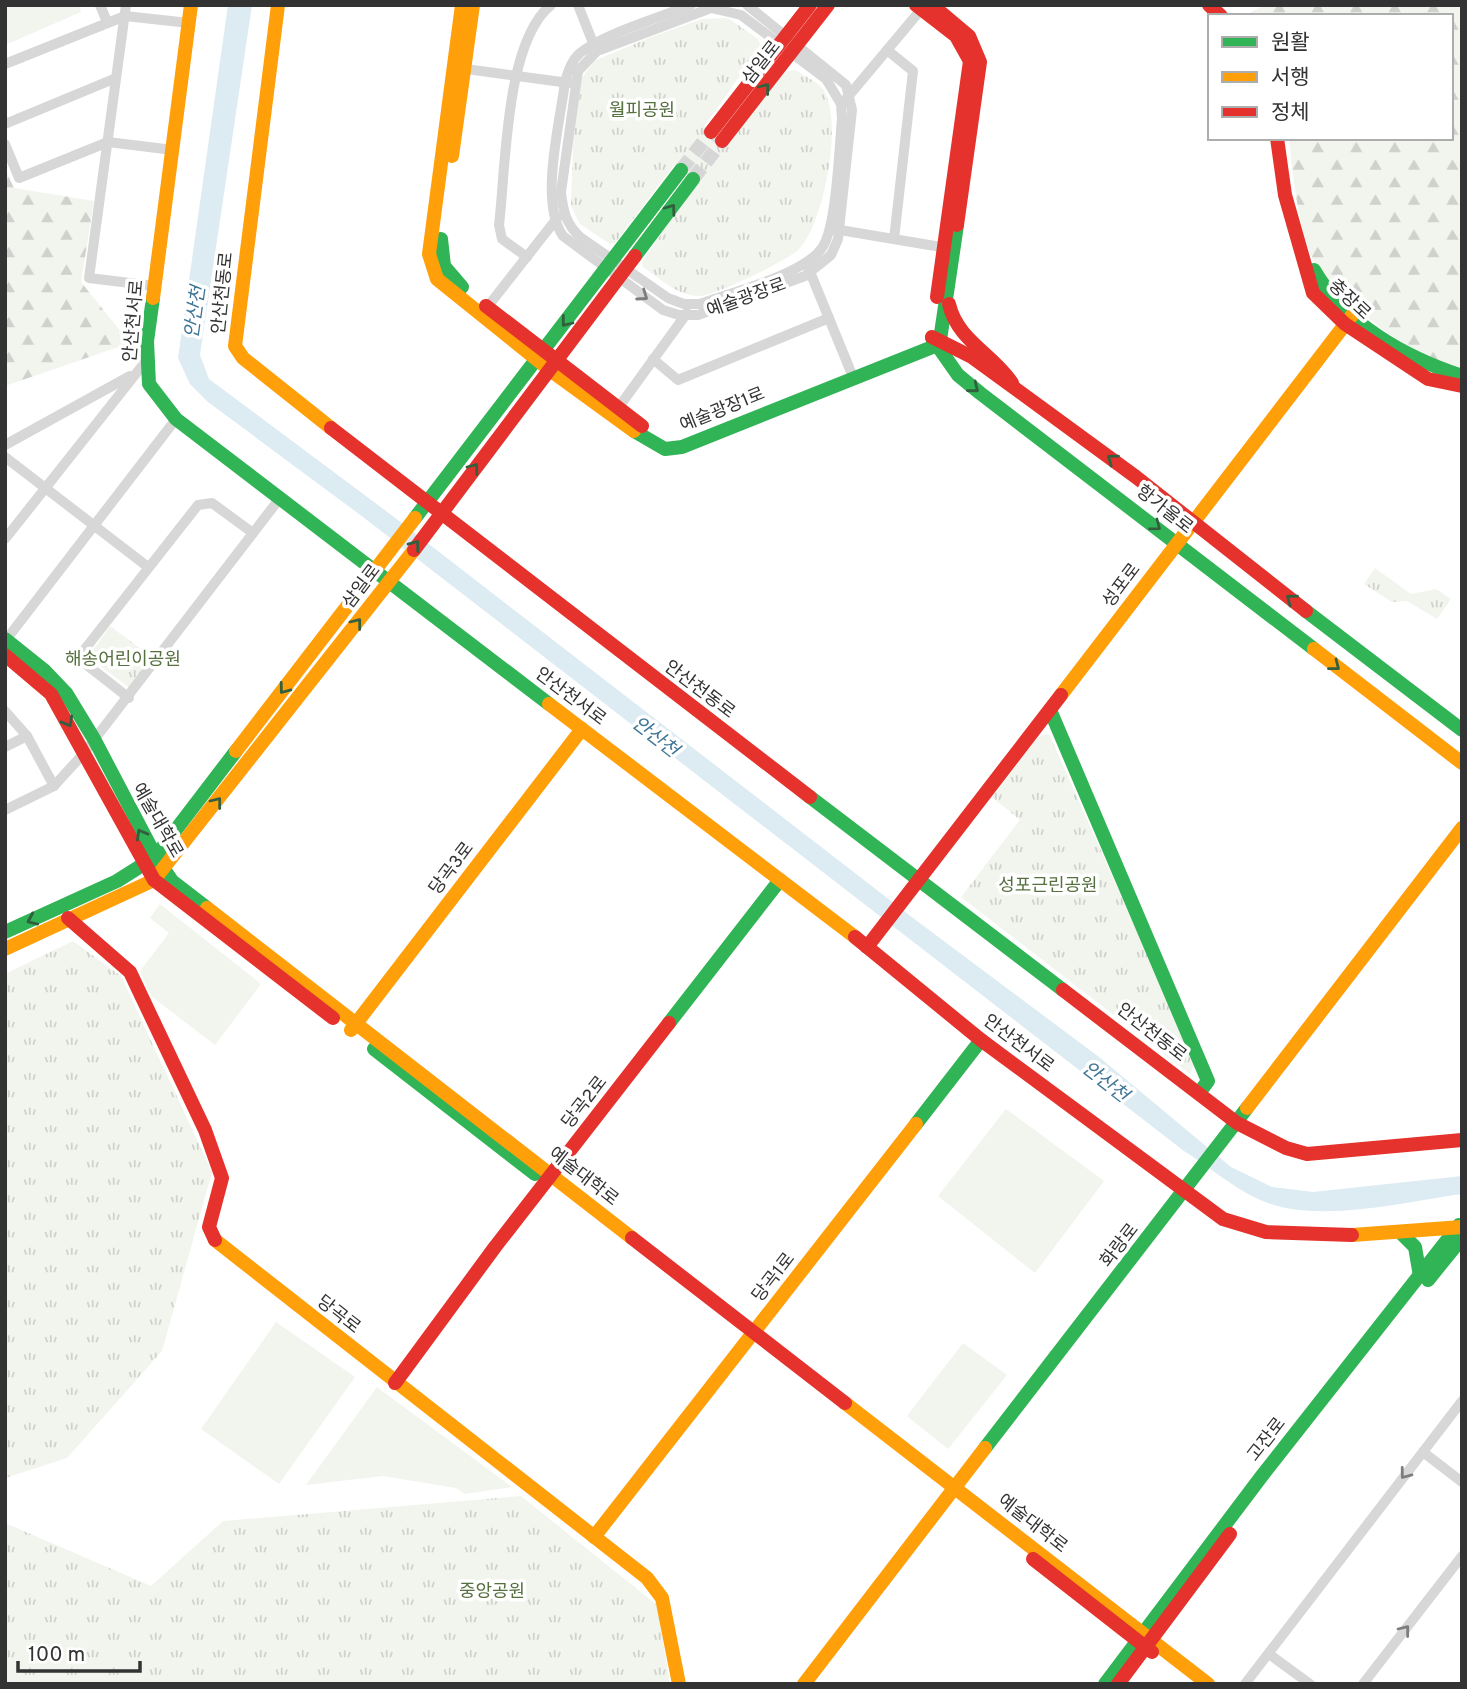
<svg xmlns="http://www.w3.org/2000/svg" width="1467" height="1689" font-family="Overpass,'Noto Sans KR',sans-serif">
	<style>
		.grass { fill: #f1f5ed }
		.forest { fill: url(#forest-firs) }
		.park { fill: url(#park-tufts) }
		.water { fill: #ddebf3 }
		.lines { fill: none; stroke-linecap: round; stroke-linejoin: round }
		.secondary-tunnel { stroke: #d6d6d6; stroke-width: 14; stroke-dasharray: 14 7; stroke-linecap: butt }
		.street { stroke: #d7d7d7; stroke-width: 10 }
		.fast { stroke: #30b455; stroke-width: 14 }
		.slow { stroke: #ff9f0a; stroke-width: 14 }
		.jam { stroke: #e5322d; stroke-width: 14 }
		.oneway { stroke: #32603f }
		.oneway2 { stroke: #7d7d7d }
		.labels { text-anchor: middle; stroke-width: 7; stroke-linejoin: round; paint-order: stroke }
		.street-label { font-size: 18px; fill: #333; stroke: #fff }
		.park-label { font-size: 18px; fill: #56703f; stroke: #fff }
		.water-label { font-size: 19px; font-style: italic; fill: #3f7597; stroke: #fff }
	</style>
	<defs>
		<pattern id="forest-firs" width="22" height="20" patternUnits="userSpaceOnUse" patternTransform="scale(1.75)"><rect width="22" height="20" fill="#f1f5ed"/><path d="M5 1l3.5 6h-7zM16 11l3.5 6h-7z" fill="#cfd2cc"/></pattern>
		<pattern id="park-tufts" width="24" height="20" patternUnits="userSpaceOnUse" patternTransform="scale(1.75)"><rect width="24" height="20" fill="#f1f5ed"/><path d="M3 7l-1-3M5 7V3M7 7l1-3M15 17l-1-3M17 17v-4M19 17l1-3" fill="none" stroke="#cfd2cc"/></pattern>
	</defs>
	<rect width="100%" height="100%" fill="#fff"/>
	<g class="grass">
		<polygon points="5,5 79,5 81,12 5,45"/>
		<polygon points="160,904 261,984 215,1045 151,996 140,971 169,933 150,918"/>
		<polygon points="1006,1109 1104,1181 1035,1273 938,1196"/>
		<polygon points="276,1322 355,1377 279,1484 201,1429"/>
		<polygon points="963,1343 1007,1375 948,1449 907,1416"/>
		<polygon points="377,1387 512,1487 465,1494 456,1488 383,1476 306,1485"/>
	</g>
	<g class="forest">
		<path d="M1265,5H1462V368C1412,354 1390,336 1351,304C1343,298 1332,291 1326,284C1300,248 1293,181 1289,138H1451V16H1252L1251,12Z"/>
		<polygon points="5,169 14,188 94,201 81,282 130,343 5,386"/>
	</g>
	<g class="park">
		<path d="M728,18L758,39L760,47L704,127L727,145L784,72L795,70C803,75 816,81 822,88C845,117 824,227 797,251C782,263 718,294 700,296C679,297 659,278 643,267L642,262L697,182L674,165L615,243L610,244L580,224L571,206L573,145L582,78L594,61L651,37L702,19Z"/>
		<polygon points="1375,568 1411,594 1436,589 1451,599 1437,619 1407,601 1392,602 1364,584"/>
		<polygon points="110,626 153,658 130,688 88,657"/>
		<polygon points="1049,734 1195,1062 1190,1074 961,897 1020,820 992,797 1039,736"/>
		<polygon points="73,941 121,976 212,1172 162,1351 67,1458 5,1478 5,974"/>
		<polygon points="521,1496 657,1605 670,1684 5,1684 5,1523 151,1586 223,1521"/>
	</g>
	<path class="water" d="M228,5H252L200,355L209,379L390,514L917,921L1099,1057L1231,1167L1272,1187L1313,1192L1462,1176V1194C1403,1202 1310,1226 1256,1198C1231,1186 1208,1166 1184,1151L363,517L208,402L190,384L178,358Z"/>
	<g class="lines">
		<g class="secondary-tunnel">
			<polyline points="681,170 711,132"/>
			<polyline points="693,179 722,141"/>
		</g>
		<g class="street">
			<polyline points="100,5 107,22"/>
			<polyline points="126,5 89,278 155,286"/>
			<polyline points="578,5 595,48"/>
			<path d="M691,5C661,17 603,34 580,53C571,61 568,72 565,82C560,123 539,202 563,236L663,310L679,315H698L805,276L831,255L838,239L852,110L846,85L747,5"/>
			<path d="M711,8L741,15L826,79L841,104L842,119C839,148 837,226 822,248C803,275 732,292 700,304H684L668,298L580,237C566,224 563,211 561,192L578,71L597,51Z"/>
			<polyline points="887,50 913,71 894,239"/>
			<polyline points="5,64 125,16 189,23"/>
			<polyline points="459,68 569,83"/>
			<polyline points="846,99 924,6"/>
			<polyline points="5,124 116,78"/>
			<polyline points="5,144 19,178 108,142 173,150"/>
			<polyline points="834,229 947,248"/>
			<path d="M527,257L502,239L499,225C506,167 505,42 551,5"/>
			<polyline points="808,267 853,377"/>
			<polyline points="485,310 558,217"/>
			<polyline points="653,359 678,380 829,318"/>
			<polyline points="616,411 687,313"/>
			<polyline points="5,445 130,376"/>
			<polyline points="5,457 148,567"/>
			<polyline points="5,539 146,361"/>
			<polyline points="6,640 176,419"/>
			<polyline points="129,698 83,662 81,654 198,505 212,503 253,533"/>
			<polyline points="5,711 27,736 54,786"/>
			<polyline points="5,747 27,736"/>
			<polyline points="5,810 54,786 84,753 280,498"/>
			<polyline points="1423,1452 1462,1482"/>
			<polyline points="1269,1654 1310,1684"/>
			<polyline points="1245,1684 1462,1401"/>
			<polyline points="1363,1684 1462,1556"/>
		</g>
		<g class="fast">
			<polyline points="441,239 444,266 462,287"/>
			<polyline points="635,256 693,179"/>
			<path d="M1314,270C1345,324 1404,357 1462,376"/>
			<polyline points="153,298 147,341 149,384 176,419 549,704"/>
			<polyline points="932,338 958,375 980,393 1314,649"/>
			<polyline points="634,431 665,449 682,447 935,346 940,340 957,225"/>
			<polyline points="415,518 681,170"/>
			<polyline points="1306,611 1462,730"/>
			<polyline points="5,639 45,671 66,693 94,739 157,859 172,881 207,908"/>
			<polyline points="1050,710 1208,1081 1199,1093"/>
			<polyline points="810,797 1063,990"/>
			<polyline points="5,932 117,881 155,857 236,751"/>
			<polyline points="669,1023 780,880"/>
			<polyline points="374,1049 535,1174"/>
			<polyline points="916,1124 981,1040"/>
			<polyline points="1400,1232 1415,1247 1420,1276"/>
			<polyline points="1428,1280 1462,1238"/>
			<polyline points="985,1448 1247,1108"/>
			<polyline points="1105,1684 1261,1477 1459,1225"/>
		</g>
		<g class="slow">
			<polyline points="278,5 235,346 243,358 331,428"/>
			<polyline points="462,5 429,254 437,279 550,370 634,431"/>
			<polyline points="452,156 473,5"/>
			<polyline points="153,298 191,5"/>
			<polyline points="1314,649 1462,763"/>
			<polyline points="1061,695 1353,314"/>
			<polyline points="549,704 855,937"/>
			<polyline points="236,751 415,518"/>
			<polyline points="207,908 632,1238"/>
			<polyline points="5,949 154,880 414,550"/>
			<polyline points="351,1030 582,729"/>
			<polyline points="1247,1108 1462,828"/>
			<polyline points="1352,1235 1462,1227"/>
			<polyline points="215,1240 647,1578 662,1598 679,1684"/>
			<polyline points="845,1403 1208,1684"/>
			<polyline points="594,1537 916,1124"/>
			<polyline points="804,1684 985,1448"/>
		</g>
		<g class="jam">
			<polyline points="916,5 956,36 970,61 937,297"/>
			<polyline points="932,5 969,36 980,62 957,225"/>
			<polyline points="1209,5 1221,16"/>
			<polyline points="711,132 810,5"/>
			<polyline points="1277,138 1285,195 1313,293 1345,324 1428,379 1462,386"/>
			<polyline points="722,141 828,5"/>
			<path d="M949,304C957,340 993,354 1012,383"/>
			<polyline points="486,306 642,426"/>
			<polyline points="932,337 972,357 1136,477 1306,611"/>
			<polyline points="331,428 810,797"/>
			<polyline points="414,550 635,256"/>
			<polyline points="5,655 51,694 154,880 333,1018"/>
			<polyline points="68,918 130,972 205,1130 222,1178 209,1227 215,1240"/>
			<polyline points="855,937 981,1040 1223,1219 1266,1232 1352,1235"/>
			<polyline points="867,947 1061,695"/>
			<polyline points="1063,990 1237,1123 1286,1148 1307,1154 1462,1140"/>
			<polyline points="632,1238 845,1403"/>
			<polyline points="395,1383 495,1247 669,1023"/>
			<polyline points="1033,1559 1152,1652"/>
			<polyline points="1118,1684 1230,1534"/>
		</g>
	</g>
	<defs><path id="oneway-chevron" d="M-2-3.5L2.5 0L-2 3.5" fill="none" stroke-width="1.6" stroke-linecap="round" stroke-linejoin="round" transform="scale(1.75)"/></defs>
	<g class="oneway">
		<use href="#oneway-chevron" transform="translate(765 88) rotate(-52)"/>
		<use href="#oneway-chevron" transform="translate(671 209) rotate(-54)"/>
		<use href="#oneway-chevron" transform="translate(566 322) rotate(128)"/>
		<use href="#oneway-chevron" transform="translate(974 388) rotate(39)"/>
		<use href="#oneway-chevron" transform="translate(1112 459) rotate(-144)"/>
		<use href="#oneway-chevron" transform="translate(474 468) rotate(-53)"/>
		<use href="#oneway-chevron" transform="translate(1156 526) rotate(37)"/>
		<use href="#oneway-chevron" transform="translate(415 545) rotate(-53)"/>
		<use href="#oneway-chevron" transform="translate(1291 599) rotate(-143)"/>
		<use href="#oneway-chevron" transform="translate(357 623) rotate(-52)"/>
		<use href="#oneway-chevron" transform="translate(1335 666) rotate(38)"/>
		<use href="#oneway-chevron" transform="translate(284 689) rotate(127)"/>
		<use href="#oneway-chevron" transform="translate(68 722) rotate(61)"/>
		<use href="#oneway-chevron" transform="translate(217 802) rotate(-52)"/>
		<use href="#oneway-chevron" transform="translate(141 834) rotate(-119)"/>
		<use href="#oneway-chevron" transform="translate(32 920) rotate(156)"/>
	</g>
	<g class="oneway2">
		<use href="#oneway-chevron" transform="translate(643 296) rotate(35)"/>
		<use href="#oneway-chevron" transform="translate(1405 1474) rotate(127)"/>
		<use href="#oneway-chevron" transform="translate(1405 1630) rotate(-52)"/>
	</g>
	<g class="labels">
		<g class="street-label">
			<text transform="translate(761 62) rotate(-52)" y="6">삼일로</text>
			<text transform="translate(222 293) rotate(-84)" y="6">안산천동로</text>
			<text transform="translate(746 297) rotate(-20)" y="6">예술광장로</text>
			<text transform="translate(1350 299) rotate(43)" y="6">충장로</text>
			<text transform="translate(133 321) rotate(-85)" y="6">안산천서로</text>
			<text transform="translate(722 409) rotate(-22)" y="6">예술광장1로</text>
			<text transform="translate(1165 509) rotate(38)" y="6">항가울로</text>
			<text transform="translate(1121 585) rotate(-53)" y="6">성포로</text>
			<text transform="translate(361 586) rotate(-53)" y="6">삼일로</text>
			<text transform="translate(700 689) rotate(37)" y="6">안산천동로</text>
			<text transform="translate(571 696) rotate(37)" y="6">안산천서로</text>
			<text transform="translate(158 820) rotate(60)" y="6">예술대학로</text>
			<text transform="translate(451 868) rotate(-53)" y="6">당곡3로</text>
			<text transform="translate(1152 1032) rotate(38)" y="6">안산천동로</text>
			<text transform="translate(1019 1043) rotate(37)" y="6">안산천서로</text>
			<text transform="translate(584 1102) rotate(-52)" y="6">당곡2로</text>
			<text transform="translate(584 1176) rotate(38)" y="6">예술대학로</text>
			<text transform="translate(1119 1245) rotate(-52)" y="6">화랑로</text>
			<text transform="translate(773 1277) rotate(-52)" y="6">당곡1로</text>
			<text transform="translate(339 1314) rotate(38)" y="6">당곡로</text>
			<text transform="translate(1266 1439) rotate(-52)" y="6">고잔로</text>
			<text transform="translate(1033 1523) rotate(38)" y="6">예술대학로</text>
		</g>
		<g class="park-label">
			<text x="642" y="116">월피공원</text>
			<text x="123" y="665">해송어린이공원</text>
			<text x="1048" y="891">성포근린공원</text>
			<text x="492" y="1597">중앙공원</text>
		</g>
		<g class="water-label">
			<text transform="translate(194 312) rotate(-82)" y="7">안산천</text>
			<text transform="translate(656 736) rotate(38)" y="7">안산천</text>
			<text transform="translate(1106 1081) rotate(38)" y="7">안산천</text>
		</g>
	</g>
	<rect width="1467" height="1689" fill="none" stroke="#333333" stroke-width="14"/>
	<rect x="1208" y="14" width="245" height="126" fill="#ffffff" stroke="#adadad" stroke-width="2"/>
	<rect x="1222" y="37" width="35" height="10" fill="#30b455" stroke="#adadad" stroke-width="2"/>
	<text x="1271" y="49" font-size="21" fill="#333333">원활</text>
	<rect x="1222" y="72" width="35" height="10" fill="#ff9f0a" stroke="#adadad" stroke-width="2"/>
	<text x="1271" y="84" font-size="21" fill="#333333">서행</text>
	<rect x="1222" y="107" width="35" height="10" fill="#e5322d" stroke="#adadad" stroke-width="2"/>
	<text x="1271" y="119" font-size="21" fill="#333333">정체</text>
	<path d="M18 1661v10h122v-10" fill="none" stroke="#333333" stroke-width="3.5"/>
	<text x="28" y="1661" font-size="21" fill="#333333" stroke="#ffffff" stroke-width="5" paint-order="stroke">100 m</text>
</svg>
